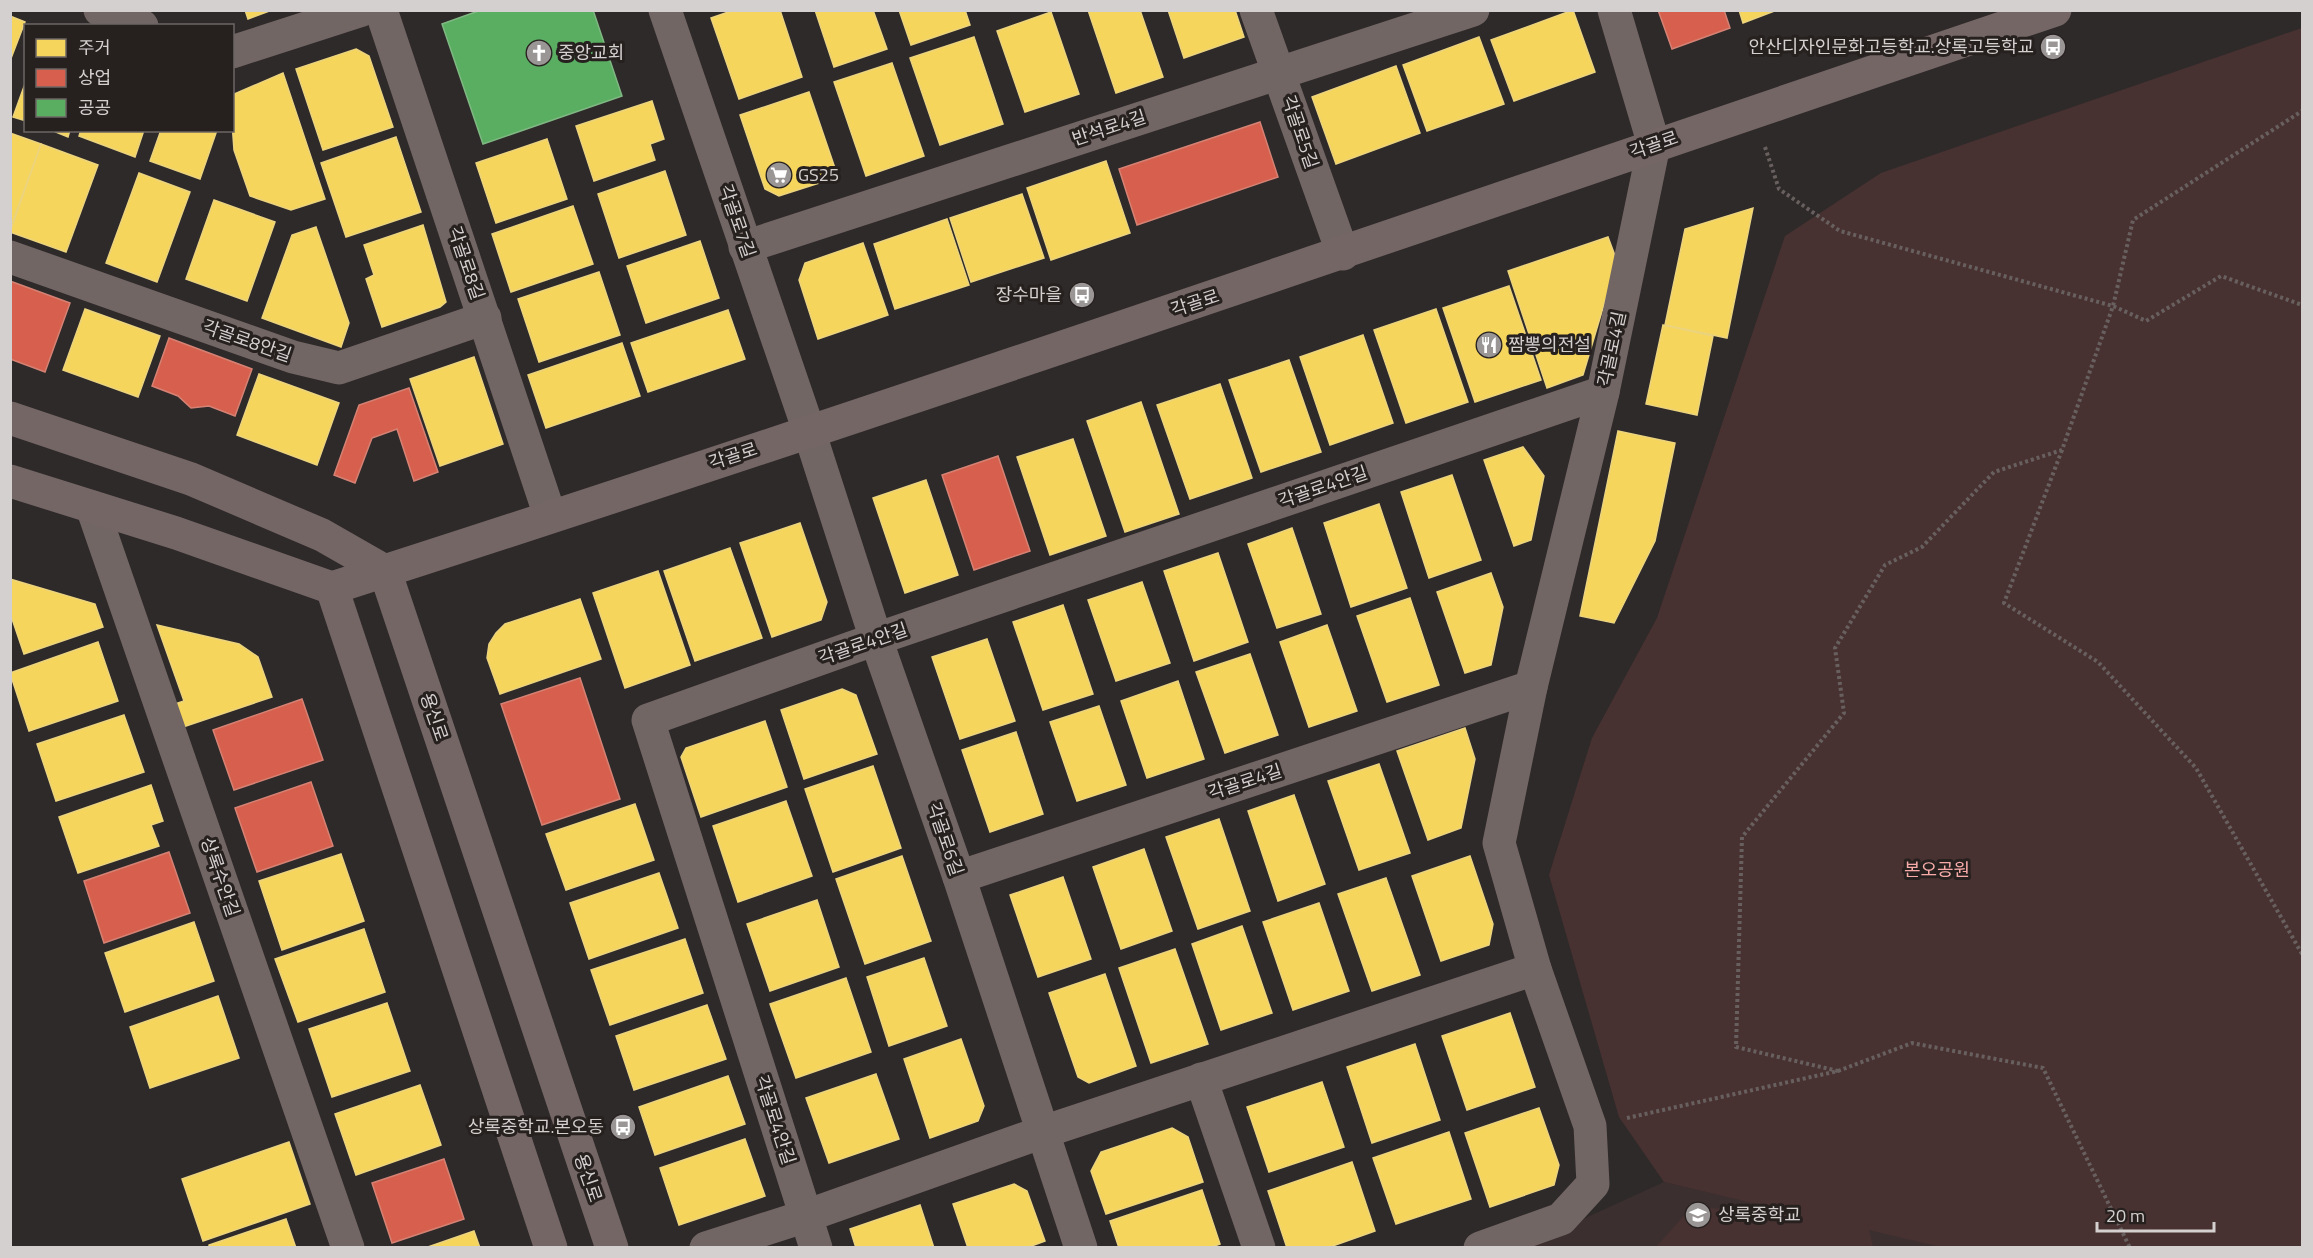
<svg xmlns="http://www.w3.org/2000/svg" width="2313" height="1258" font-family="'Titillium Web','Noto Sans KR',sans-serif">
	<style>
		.built { fill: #3c2f2f }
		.green { fill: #483231 }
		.homes { fill: #f6d55c; stroke: #ecd47e; stroke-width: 1.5 }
		.shops { fill: #d6604d; stroke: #d58274; stroke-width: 1.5 }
		.public { fill: #5aae61; stroke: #7fb882; stroke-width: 1.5 }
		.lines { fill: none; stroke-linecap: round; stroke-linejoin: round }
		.path { stroke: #68605f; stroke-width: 4; stroke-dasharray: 3 3; stroke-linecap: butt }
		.minor { stroke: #726665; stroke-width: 33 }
		.major { stroke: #756666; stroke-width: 33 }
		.labels { text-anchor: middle; stroke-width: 6; stroke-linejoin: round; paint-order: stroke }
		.poi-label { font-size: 18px; fill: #d4d0cf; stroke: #26201f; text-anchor: start }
		.street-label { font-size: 18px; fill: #d4d0cf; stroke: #26201f }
		.park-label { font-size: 18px; fill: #f6aba8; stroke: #26201f }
	</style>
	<rect width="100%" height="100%" fill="#2f2a2a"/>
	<polygon class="built" points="1664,1182 1945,1247 1520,1248"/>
	<polygon class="green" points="2302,28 2302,1247 1945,1248 1869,1230 1873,1247 1656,1247 1692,1207 1799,1214 1664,1182 1619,1117 1549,875 1592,738 1657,618 1785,236 1881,173"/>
	<g class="homes">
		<polygon points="245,10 272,10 248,19"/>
		<polygon points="734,10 780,10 802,77 739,99 711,18"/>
		<polygon points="815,10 873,10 887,49 834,67"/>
		<polygon points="899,10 965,10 970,25 911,45"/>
		<polygon points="1088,10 1140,10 1163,77 1116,93"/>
		<polygon points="1168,10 1235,10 1244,37 1184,58"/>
		<polygon points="1573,10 1595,72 1514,101 1491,40"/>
		<polygon points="1739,10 1777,10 1743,23"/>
		<polygon points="1051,12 1079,94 1025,112 997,31"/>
		<polygon points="10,16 25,22 10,61"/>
		<polygon points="974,37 1003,124 940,145 910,58"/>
		<polygon points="1479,37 1504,104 1427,131 1403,65"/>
		<polygon points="356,49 369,56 393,127 323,150 296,69"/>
		<polygon points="892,63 924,156 866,176 834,82"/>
		<polygon points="1396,66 1420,133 1336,164 1312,97"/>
		<polygon points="283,73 325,199 291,210 250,196 234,150 232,122 232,95"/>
		<polygon points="26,81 26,121 13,117"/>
		<polygon points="809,92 838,177 779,196 765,189 740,115"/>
		<polygon points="652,101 664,139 650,144 655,160 594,181 576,126"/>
		<polygon points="51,130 70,130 68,137"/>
		<polygon points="81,130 144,130 135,157 79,136"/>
		<polygon points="161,130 217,130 200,179 150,161"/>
		<polygon points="10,133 41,144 10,229"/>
		<polygon points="396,137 421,212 346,237 321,163"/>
		<polygon points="547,139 567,199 496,223 476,163"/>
		<polygon points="41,144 98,165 66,252 10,232"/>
		<polygon points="1106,161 1130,233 1051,260 1027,188"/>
		<polygon points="665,171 686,235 619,258 598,194"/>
		<polygon points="139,173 190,192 157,282 106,263"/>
		<polygon points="1022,194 1044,258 971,282 950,218"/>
		<polygon points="214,200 275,222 247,301 186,279"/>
		<polygon points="573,206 593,264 511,292 492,234"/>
		<polygon points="1753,208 1727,338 1665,325 1685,229"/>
		<polygon points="947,219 969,285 895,309 874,244"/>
		<polygon points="423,225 446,302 440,307 382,327 366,279 374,275 364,245"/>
		<polygon points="316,227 349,323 341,347 262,318 292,235"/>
		<polygon points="1608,237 1617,261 1583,375 1547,388 1508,271"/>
		<polygon points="700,241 719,298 646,323 627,266"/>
		<polygon points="863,243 888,315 818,339 799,280 805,263"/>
		<polygon points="599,272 620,335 539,362 518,299"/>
		<polygon points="1509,286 1541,380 1475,402 1443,308"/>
		<polygon points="85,309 160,336 138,397 63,370"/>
		<polygon points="1436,309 1468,402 1406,423 1374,330"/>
		<polygon points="728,310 745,359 648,392 631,343"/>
		<polygon points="1663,325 1713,336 1697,415 1646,404"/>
		<polygon points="1363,335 1393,423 1330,445 1300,357"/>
		<polygon points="622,343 640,396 546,428 528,375"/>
		<polygon points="474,357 503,444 440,466 410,379"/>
		<polygon points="1289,360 1321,452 1261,472 1229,380"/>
		<polygon points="259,374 339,403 317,465 237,435"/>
		<polygon points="1220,384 1252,478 1190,499 1157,405"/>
		<polygon points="1141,402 1179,514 1125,532 1087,421"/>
		<polygon points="1618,431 1675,443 1655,541 1614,623 1580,616"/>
		<polygon points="1073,439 1106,536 1050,555 1017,457"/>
		<polygon points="1523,447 1544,476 1531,540 1514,546 1484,460"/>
		<polygon points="1452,475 1481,560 1429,578 1401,492"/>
		<polygon points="926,480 958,575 905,593 873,498"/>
		<polygon points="1379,504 1407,588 1351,607 1324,523"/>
		<polygon points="800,523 827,602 821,620 772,637 740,543"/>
		<polygon points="1292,528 1321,614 1277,628 1248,544"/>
		<polygon points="730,548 762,638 695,661 664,571"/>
		<polygon points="1218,553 1248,642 1194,661 1164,571"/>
		<polygon points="658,571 690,665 625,688 593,593"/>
		<polygon points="1491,573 1503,607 1491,665 1465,673 1437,592"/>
		<polygon points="10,579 95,604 103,627 24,654 10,613"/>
		<polygon points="1142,582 1170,663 1116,681 1088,600"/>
		<polygon points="1410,598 1439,685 1387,702 1357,616"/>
		<polygon points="580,599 601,659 500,694 487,658 489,644 496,633 505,624"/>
		<polygon points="1063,605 1093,694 1043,710 1013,622"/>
		<polygon points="157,625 239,644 258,657 272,697 180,728 172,705 184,701"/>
		<polygon points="1327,625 1357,711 1309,727 1280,642"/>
		<polygon points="987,639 1015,721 960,739 932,657"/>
		<polygon points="98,642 118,701 29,731 10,673"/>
		<polygon points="1250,654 1278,735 1225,753 1196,672"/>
		<polygon points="1178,681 1204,759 1147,778 1121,701"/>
		<polygon points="842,689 856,695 877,754 804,779 781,710"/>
		<polygon points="1099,706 1126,785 1077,801 1050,722"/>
		<polygon points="124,715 144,772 56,801 37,744"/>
		<polygon points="765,721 787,787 701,817 681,757 686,748"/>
		<polygon points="1465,728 1475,759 1461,828 1428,840 1397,751"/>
		<polygon points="1016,732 1043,814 990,832 962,750"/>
		<polygon points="1379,764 1410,853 1359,870 1328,781"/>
		<polygon points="873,766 901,848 833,872 805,789"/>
		<polygon points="151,785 163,821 151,825 159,846 78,873 59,817"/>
		<polygon points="1294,795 1325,884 1278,901 1248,811"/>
		<polygon points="786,801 812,876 738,902 713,826"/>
		<polygon points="635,804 654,860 566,890 546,834"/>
		<polygon points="1219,819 1250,911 1198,929 1166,837"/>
		<polygon points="1144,849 1172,931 1121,949 1093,867"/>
		<polygon points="341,854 364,921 282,950 259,881"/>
		<polygon points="902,856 931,941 865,964 836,879"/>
		<polygon points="1470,856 1493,924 1489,945 1441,961 1412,876"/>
		<polygon points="659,873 678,928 589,959 570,903"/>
		<polygon points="1063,877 1091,959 1038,977 1010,895"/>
		<polygon points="1386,878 1420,975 1372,991 1338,894"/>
		<polygon points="817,900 839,967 770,991 747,924"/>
		<polygon points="1319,903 1349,991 1293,1010 1263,922"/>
		<polygon points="194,922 214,981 125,1012 105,953"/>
		<polygon points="1242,926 1272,1013 1221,1030 1192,944"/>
		<polygon points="364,929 385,992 298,1022 275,959"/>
		<polygon points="685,939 703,993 610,1025 591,970"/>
		<polygon points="1175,949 1208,1044 1151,1063 1119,968"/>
		<polygon points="924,958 947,1026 889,1046 867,977"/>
		<polygon points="1105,974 1136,1066 1089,1083 1078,1077 1049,993"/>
		<polygon points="846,978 871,1052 796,1078 770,1004"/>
		<polygon points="218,996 239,1058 150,1088 130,1027"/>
		<polygon points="387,1003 410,1071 332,1097 309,1029"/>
		<polygon points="707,1005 726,1059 634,1090 616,1036"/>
		<polygon points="1510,1013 1535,1087 1467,1110 1442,1036"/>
		<polygon points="961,1039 984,1106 978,1121 930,1138 904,1059"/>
		<polygon points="1415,1044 1440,1120 1372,1143 1347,1067"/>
		<polygon points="876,1074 899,1139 829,1163 806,1098"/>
		<polygon points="728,1076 745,1124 655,1155 639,1107"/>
		<polygon points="1322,1082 1344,1147 1269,1172 1247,1107"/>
		<polygon points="420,1085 441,1145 356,1175 335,1114"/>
		<polygon points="1539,1108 1559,1165 1554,1185 1490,1207 1465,1133"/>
		<polygon points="1172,1128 1188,1137 1203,1182 1106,1214 1091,1171 1101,1152"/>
		<polygon points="1449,1132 1471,1199 1396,1224 1373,1158"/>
		<polygon points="745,1139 765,1196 679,1225 660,1168"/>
		<polygon points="289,1142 310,1204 203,1241 182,1179"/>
		<polygon points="1352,1162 1375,1231 1327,1248 1287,1248 1268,1191"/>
		<polygon points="1014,1184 1027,1191 1045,1241 1026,1248 968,1248 953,1204"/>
		<polygon points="1202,1190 1220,1244 1209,1248 1119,1248 1110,1221"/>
		<polygon points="920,1205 934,1248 856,1248 850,1229"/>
		<polygon points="286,1219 296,1248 209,1248 209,1245"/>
		<polygon points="474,1231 480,1248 425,1248"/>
	</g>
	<g class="shops">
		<polygon points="1658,10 1724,10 1730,28 1672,49"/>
		<polygon points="1260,122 1278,177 1137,225 1119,169"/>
		<polygon points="10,281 70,303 45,372 10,359"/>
		<polygon points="169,338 252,369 235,416 209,406 191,408 178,396 152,386"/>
		<polygon points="409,388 438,472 414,481 397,429 372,438 355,483 334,475 359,405"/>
		<polygon points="998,456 1030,551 974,570 942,475"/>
		<polygon points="580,678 620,799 542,825 501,704"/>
		<polygon points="302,699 323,760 234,790 213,730"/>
		<polygon points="311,782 333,846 257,872 235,808"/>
		<polygon points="169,852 190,913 104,943 84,881"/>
		<polygon points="444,1159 464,1219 392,1243 372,1183"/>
	</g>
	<polygon class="public" points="481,10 593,10 622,96 483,144 442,24"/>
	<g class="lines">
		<g class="path">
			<polyline points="1765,147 1779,189 1840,231 2113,306 2133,220 2302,111"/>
			<polyline points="2062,450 2004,603 2098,662 2196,768 2302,954"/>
			<polyline points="1838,1071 1912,1043 2043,1068 2130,1248"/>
			<polyline points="1627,1118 1838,1071 1736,1047 1742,837 1844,713 1835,648 1885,565 1922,547 1994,472 2062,450 2113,306 2146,321 2221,276 2302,305"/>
		</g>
		<g class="minor">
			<polyline points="100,10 142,26"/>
			<polyline points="381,10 550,516"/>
			<polyline points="665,10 809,431 876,639 959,877 1081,1248"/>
			<polyline points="1256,10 1343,254"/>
			<polyline points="232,52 362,10"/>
			<polyline points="745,247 1473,10"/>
			<polyline points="10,257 293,357 339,368 485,318"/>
			<polyline points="92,507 348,1248"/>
			<polyline points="959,877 1531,687"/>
			<polyline points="1201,1079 1259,1248"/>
			<polyline points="706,1248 806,1216 1043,1132 1535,969"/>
			<polyline points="816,1248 648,720 876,639 1603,392"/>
			<polyline points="1480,1248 1561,1219 1593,1184 1590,1126 1535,969 1499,843 1531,687 1603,392 1654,145 1614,10"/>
		</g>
		<g class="major">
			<polyline points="10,418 191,479 322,535 385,571 612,1248"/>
			<polyline points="10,481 176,533 332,588"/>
			<path d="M332,588C909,403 1481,204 2055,10"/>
			<polyline points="332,588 551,1248"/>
		</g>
	</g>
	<defs>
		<g id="bus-disc" transform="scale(1.35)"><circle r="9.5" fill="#9a9695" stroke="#26201f"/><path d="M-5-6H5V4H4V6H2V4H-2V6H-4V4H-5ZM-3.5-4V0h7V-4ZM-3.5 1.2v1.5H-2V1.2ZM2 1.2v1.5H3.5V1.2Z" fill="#fff"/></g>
		<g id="church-disc" transform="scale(1.35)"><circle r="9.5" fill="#9a9695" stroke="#26201f"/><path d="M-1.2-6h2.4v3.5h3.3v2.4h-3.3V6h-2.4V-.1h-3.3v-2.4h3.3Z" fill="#fff"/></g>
		<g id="supermarket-disc" transform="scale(1.35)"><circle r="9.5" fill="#9a9695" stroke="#26201f"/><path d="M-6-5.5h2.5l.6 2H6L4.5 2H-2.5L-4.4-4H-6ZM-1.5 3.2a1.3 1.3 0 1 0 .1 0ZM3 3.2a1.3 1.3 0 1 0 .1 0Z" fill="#fff"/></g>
		<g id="restaurant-disc" transform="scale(1.35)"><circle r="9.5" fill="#9a9695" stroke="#26201f"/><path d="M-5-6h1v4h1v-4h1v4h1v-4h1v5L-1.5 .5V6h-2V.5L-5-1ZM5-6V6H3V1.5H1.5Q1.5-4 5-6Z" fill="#fff"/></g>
		<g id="school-disc" transform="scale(1.35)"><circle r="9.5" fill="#9a9695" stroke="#26201f"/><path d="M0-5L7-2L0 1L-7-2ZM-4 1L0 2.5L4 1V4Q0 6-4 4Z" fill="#fff"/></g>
	</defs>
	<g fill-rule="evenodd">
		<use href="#bus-disc" x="2053" y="47"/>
		<use href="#church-disc" x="539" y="53"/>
		<use href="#supermarket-disc" x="779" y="175"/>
		<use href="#bus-disc" x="1082" y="295"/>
		<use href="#restaurant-disc" x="1489" y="345"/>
		<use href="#bus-disc" x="623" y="1127"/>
		<use href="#school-disc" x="1698" y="1215"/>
	</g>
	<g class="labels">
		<g class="poi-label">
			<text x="2034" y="53" text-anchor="end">안산디자인문화고등학교.상록고등학교</text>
			<text x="558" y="59">중앙교회</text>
			<text x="798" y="181">GS25</text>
			<text x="1062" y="301" text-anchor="end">장수마을</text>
			<text x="1508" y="351">짬뽕의전설</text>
			<text x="604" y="1133" text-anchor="end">상록중학교.본오동</text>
			<text x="1718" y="1221">상록중학교</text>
		</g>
		<g class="street-label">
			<text transform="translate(1109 128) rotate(-18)" y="6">반석로4길</text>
			<text transform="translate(1300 132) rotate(71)" y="6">각골로5길</text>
			<text transform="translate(1654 145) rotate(-19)" y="6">각골로</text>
			<text transform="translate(737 221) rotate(71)" y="6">각골로7길</text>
			<text transform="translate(466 263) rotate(71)" y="6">각골로8길</text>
			<text transform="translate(1195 303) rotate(-18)" y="6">각골로</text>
			<text transform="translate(247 341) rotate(19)" y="6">각골로8안길</text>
			<text transform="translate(1612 349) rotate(-78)" y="6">각골로4길</text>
			<text transform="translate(733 456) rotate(-18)" y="6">각골로</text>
			<text transform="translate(1323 487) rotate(-19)" y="6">각골로4안길</text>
			<text transform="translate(863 644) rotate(-19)" y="6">각골로4안길</text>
			<text transform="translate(434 717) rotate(71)" y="6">용신로</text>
			<text transform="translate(1245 782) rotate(-18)" y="6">각골로4길</text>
			<text transform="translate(945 839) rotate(71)" y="6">각골로6길</text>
			<text transform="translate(220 877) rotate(71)" y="6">상록수안길</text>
			<text transform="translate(775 1120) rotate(72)" y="6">각골로4안길</text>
			<text transform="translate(588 1178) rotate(71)" y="6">용신로</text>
		</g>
		<g class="park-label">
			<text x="1937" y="876">본오공원</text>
		</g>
	</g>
	<rect width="2313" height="1258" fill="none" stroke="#d4d0cf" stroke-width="24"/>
	<rect x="24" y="24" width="210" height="108" fill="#26201f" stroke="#6c6665" stroke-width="1.5"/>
	<rect x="36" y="39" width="30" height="18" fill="#f6d55c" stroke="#6c6665" stroke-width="1.5"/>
	<text x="78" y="54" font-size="18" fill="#d4d0cf">주거</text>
	<rect x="36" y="69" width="30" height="18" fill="#d6604d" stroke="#6c6665" stroke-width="1.5"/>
	<text x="78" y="84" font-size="18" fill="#d4d0cf">상업</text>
	<rect x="36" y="99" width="30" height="18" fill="#5aae61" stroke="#6c6665" stroke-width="1.5"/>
	<text x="78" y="114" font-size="18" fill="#d4d0cf">공공</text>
	<path d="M2097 1222v9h117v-9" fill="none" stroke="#d4d0cf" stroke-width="3"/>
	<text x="2106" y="1222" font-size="18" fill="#d4d0cf" stroke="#26201f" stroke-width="4.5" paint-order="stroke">20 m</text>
</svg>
